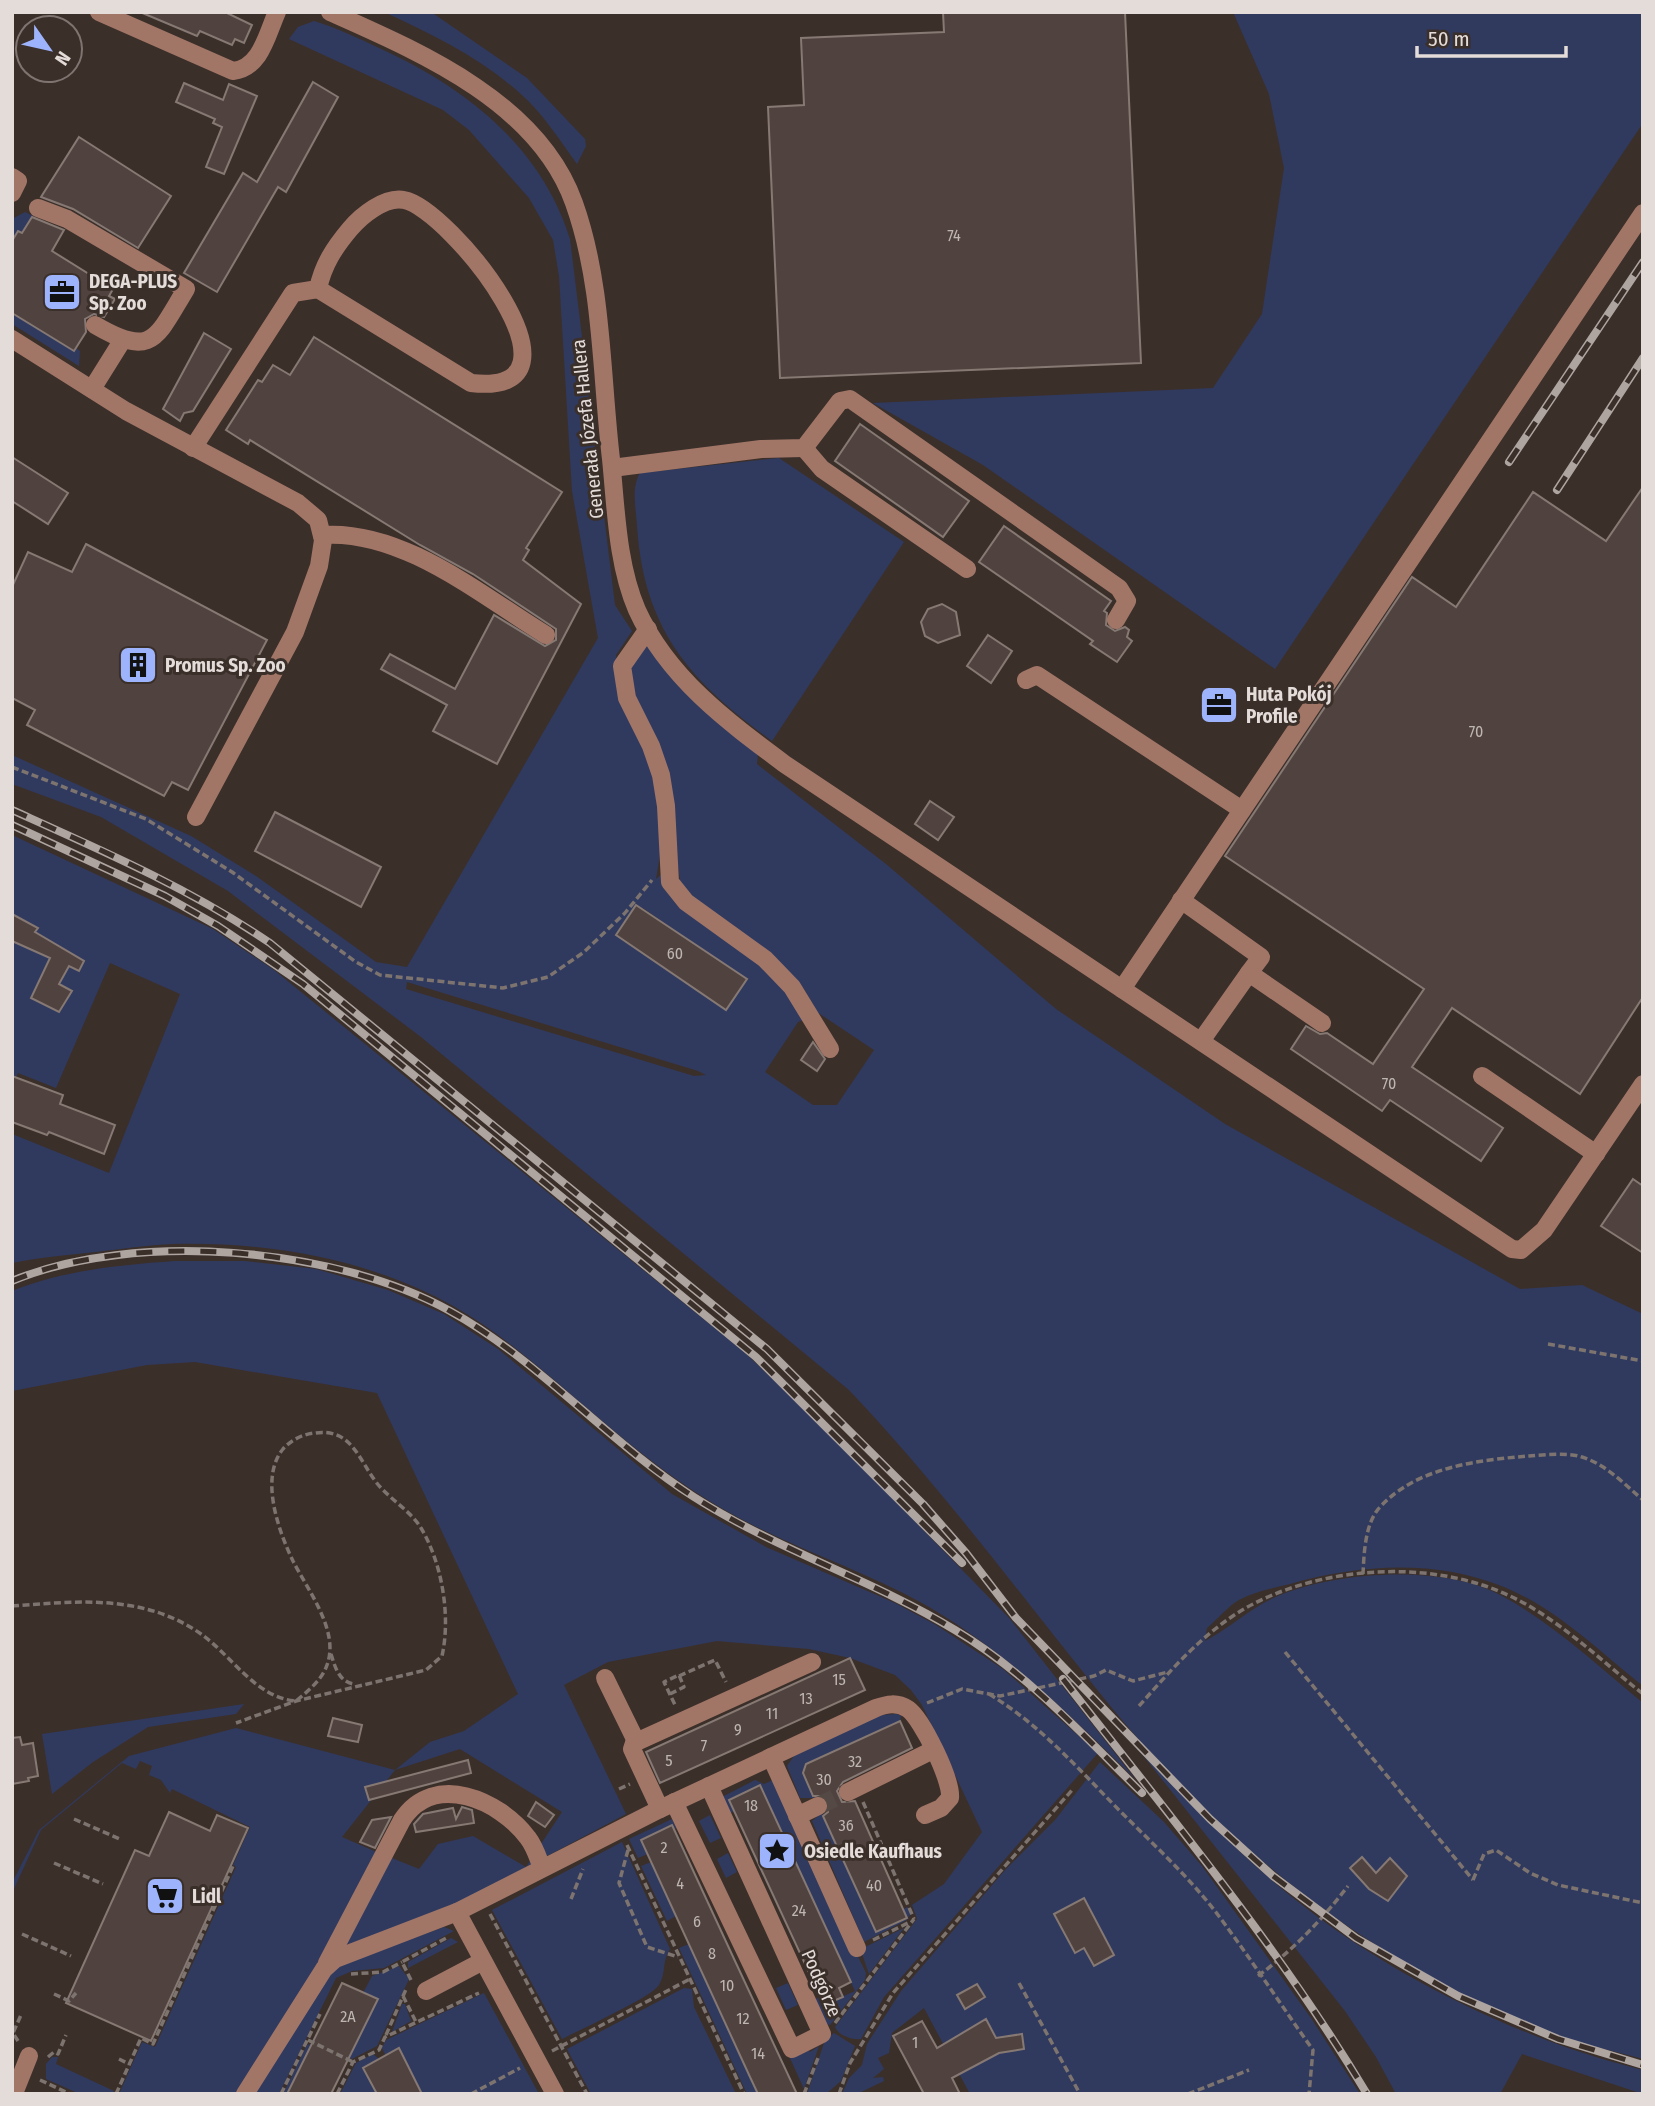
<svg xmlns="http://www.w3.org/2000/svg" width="1655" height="2106" font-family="'Fira Sans Condensed',sans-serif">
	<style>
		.green { fill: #303a5f; fill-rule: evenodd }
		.building { fill: #50433f; stroke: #867873; stroke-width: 2 }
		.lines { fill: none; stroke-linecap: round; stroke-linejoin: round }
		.minor-tunnel { stroke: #544944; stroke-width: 18; stroke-dasharray: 18 9; stroke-linecap: butt }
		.path { stroke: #7d736f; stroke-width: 3.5; stroke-dasharray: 7 3.5; stroke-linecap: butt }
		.minor { stroke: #a27667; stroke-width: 18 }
		.rail-casing { stroke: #aea5a1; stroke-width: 8 }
		.rail { stroke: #3b2f2a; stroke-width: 5; stroke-dasharray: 16; stroke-linecap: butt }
		.labels { text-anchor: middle; stroke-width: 6; stroke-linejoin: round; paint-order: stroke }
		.number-label { font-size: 16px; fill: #bfb6b2 }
		.poi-label { font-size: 19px; font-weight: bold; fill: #e4dcd9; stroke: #3b2f2a; text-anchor: start }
		.street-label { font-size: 19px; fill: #e4dcd9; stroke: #3b2f2a }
	</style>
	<rect width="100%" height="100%" fill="#3b2f2a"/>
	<g class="green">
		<path d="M384,12H431L527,78L585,139L586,146L577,164C561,142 544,115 523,96C483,59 434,35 384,12Z"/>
		<polygon points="1233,12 1643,12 1643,123 1275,669 983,465 873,403 1213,388 1262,314 1284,168 1269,94"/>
		<path d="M314,21C337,28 358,38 379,48C465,87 541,146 570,239L615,605L632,631L616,655C618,669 619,684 623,698C630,725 650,749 657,777C666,812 662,845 656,879L664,872C673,917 731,935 763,963C782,980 794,997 806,1019L798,1022L765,1072L813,1105H837L874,1050L817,1012L804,989L770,954L693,898L680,881L666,777L657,746L632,697L627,669L648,639C674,688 714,722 758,753L757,764L886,864L1056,1009L1225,1124L1520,1289L1582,1285L1643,1314V1686C1600,1652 1556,1608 1504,1587C1435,1559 1360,1564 1290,1584C1273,1588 1254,1592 1239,1600C1228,1606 1217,1620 1207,1628L1205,1641C1230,1628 1251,1607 1278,1596C1338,1571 1444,1564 1502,1596C1554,1624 1598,1666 1643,1703V2059C1614,2051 1584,2045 1555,2035C1378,1969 1226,1848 1107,1702C1022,1597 942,1488 849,1390L421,1037L228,891L101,817L12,784V755L191,836L256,876L376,962L407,967L598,638L572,491L559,276L553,240L529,198L469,130L443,110L289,39L298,27ZM643,908L740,976L720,1006L622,940ZM407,982L698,1071L706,1075L694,1076L406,989Z"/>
		<polygon points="25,212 33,216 22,233 12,241 12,219"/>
		<polygon points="12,313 74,351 76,348 80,351 79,366 12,324"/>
		<path d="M779,458L904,542L772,741C691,682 644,631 637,526C636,508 631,488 640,473Z"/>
		<path d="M12,835L213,929L274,970L744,1352L809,1413L1010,1619L1136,1780C1069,1714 1005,1650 922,1603C858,1568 787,1546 723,1509C640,1462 574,1392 498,1335C406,1266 286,1241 173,1244C147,1245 121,1249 96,1252C68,1255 40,1257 12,1263V1134L109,1173L180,994L110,963L56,1088L18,1073L12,1086Z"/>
		<path d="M175,1261H245L316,1269L388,1290L444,1314L498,1349L672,1494L766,1547L895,1603L936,1625L1003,1669L1098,1753L884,1997L861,2039C852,2040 839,2036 835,2027L917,1919L912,1905L944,1884L982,1832L922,1705L911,1690L895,1675L850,1658L809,1649L717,1641L608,1662L564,1685L626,1814L454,1906L337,1950L387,1856L419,1869L438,1844L473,1836L526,1867L562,1812L460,1749L395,1770L342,1837L381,1854L321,1967L238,2094H119L142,2042L155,2047L236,1867L233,1865L250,1827L172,1789L170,1793L161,1780L149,1775L152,1766L140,1761L136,1769L122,1763L41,1830L12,1893V1883L39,1830L129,1756L236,1728L395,1770L430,1742L464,1731L518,1694L377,1393L195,1362L147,1365L12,1391V1291C65,1270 119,1265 175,1261Z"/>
		<polygon points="244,1704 236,1714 148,1727 93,1762 52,1794 42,1734"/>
		<polygon points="897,1714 901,1716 900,1721 806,1764 803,1774 814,1798 800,1798 787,1766 794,1756 880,1715"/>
		<path d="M1138,1749C1188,1800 1236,1852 1292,1897C1390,1976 1520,2040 1643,2070V2094L1522,2054L1500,2094H1396L1376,2057L1345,2011Z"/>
		<polygon points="1100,1762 1164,1822 1202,1866 1311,2018 1360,2094 970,2094 924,2008 892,2033 889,2053 878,2058 884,2069 873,2078 883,2077 884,2081 857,2094 842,2094 849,2078 862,2065 867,2044 901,1991 1006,1869 1055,1820"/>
		<polygon points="755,1780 764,1784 773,1780 866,1973 865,1980 830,2025 825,2024 811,2001 820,1997 824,2005 855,1991 760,1786 730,1799 735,1811 730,1813 722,1797"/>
		<polygon points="822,1813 876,1932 907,1919 903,1909 908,1907 911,1913 907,1920 864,1942 812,1821"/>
		<polygon points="710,1815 721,1838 710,1843 699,1821"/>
		<polygon points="672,1819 677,1830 672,1825 642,1840 648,1854 638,1858 629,1839"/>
		<path d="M622,1842L670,1949C661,1964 667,1971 659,1985C652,1997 579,2030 562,2039L492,1910Z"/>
		<polygon points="728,1853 737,1872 726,1878 717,1859"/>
		<polygon points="651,1862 676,1916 667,1921 641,1866"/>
		<polygon points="444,1927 454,1931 384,1968 352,1971 336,1978 279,2094 254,2094 326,1978 341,1964"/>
		<polygon points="904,1928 869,1974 861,1951 863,1948"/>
		<polygon points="451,1938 458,1942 408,1968 408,1962"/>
		<polygon points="689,1944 758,2094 747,2094 679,1948"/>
		<polygon points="399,1966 409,1979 377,2046 352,2059 339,2052 354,2049 378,2000 363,1993 372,1976"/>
		<polygon points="788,1983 798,2005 786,2010 776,1988"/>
		<polygon points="684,1988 692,1989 694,2007 736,2094 591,2094 567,2049"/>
		<polygon points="484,1993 539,2094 422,2094 399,2048 386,2056 382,2048 386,2040"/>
		<polygon points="402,2004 405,2004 411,2021 392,2032"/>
		<polygon points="834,2033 855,2046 841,2081 826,2094 807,2094 825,2040"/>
		<polygon points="311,2044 324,2050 308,2053 287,2094 283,2094 307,2045"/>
		<polygon points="819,2046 804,2089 790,2058 806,2048 810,2052"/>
		<polygon points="373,2054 379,2059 363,2068 377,2094 340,2094 356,2063"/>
		<polygon points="58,2057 56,2064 114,2091 112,2094 80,2094 46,2079 46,2064 52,2057"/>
	</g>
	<g class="building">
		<polygon points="140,12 225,12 252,25 244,43 235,39 232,45 200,31 197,36"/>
		<polygon points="943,12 1125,12 1141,363 780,378 768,107 804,105 801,38 944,32"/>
		<polygon points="313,82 338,97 286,192 278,187 217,292 184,273 243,173 257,182"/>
		<polygon points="184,83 223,100 229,84 257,96 224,174 206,167 222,127 213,123 215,119 176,102"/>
		<polygon points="79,137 171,196 138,248 73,209 41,197"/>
		<polygon points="32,217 64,230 52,251 113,289 109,296 115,299 104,317 94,314 85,319 86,332 74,351 12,313 12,241 18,231 22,233"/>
		<polygon points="204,333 231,349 193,411 184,413 180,421 163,409"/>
		<polygon points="314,337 562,492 526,548 529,550 523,560 581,604 497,764 433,731 447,705 381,669 390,654 455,689 494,615 545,646 556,640 556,629 473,574 420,545 250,440 248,444 226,430 258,380 262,382 273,365 290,375"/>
		<polygon points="860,424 969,501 943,537 835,461"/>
		<polygon points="12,457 68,493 48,524 12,501"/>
		<polygon points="1643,487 1643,997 1580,1094 1452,1008 1412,1067 1503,1128 1481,1161 1390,1100 1382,1111 1291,1049 1306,1026 1320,1034 1327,1033 1373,1064 1424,989 1225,856 1412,577 1456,607 1533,492 1606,541"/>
		<polygon points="1004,526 1111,601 1104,611 1107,613 1106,625 1115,631 1125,627 1129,630 1127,637 1132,641 1117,662 1090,644 1093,641 979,562"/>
		<polygon points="86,544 267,640 188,790 172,782 164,796 27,725 35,710 12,698 12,587 28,552 72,572"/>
		<polygon points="942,604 956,612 960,635 938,643 925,636 921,622 928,609"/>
		<polygon points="988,635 1012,651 991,683 967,666"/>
		<polygon points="930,801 954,817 938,840 915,824"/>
		<polygon points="275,812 381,867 361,907 255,851"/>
		<polygon points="636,905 747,979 726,1010 616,935"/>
		<polygon points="12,914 38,928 35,932 84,961 79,971 69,966 59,984 72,991 59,1012 31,998 50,958 12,941"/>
		<polygon points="813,1042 825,1059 817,1071 801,1060"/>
		<polygon points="12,1076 63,1095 60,1104 115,1125 104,1154 49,1132 47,1135 12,1122"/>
		<polygon points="1633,1179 1643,1186 1643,1253 1601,1226"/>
		<polygon points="850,1658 865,1690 660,1783 646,1752"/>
		<polygon points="333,1718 362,1725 358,1742 328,1736"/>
		<polygon points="900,1721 912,1748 843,1782 837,1791 842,1802 855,1801 907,1918 876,1932 823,1816 828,1812 828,1802 824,1796 813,1796 803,1773 806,1764"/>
		<polygon points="20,1737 22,1745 33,1743 38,1776 28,1778 29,1781 12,1784 12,1738"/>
		<polygon points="468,1760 471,1773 369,1800 365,1787"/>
		<polygon points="760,1785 851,1982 839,1988 843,1997 824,2005 729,1800"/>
		<polygon points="536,1802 554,1815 545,1827 528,1816"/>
		<polygon points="462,1807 472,1810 474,1823 416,1832 414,1824 423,1814 453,1808 456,1819"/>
		<polygon points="169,1812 210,1831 217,1815 248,1828 151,2041 66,2003 135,1850 149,1856"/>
		<polygon points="391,1817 375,1848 360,1842 372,1820"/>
		<polygon points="672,1825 735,1961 797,2094 758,2094 750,2077 641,1840"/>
		<polygon points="1362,1857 1376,1873 1390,1858 1407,1876 1388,1901 1369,1889 1350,1868"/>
		<polygon points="1084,1898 1114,1955 1094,1966 1084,1948 1075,1953 1054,1914"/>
		<polygon points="342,1983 378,1999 331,2094 287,2094"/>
		<polygon points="977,1984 985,1997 965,2009 957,1995"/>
		<polygon points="986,2019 996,2038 1022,2034 1024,2049 999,2053 952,2078 960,2094 924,2094 893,2036 922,2021 937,2048"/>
		<polygon points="399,2048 422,2094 377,2094 363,2068"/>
	</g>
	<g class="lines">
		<polyline class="minor-tunnel" points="818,1806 848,1792"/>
		<g class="path">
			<polyline points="12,767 146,819 232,872 356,962 380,975 503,988 548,977 584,952 625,913 652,880"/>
			<polyline points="1548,1344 1643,1361"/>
			<path d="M1363,1574C1364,1553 1365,1523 1380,1507C1417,1467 1478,1460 1529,1456C1545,1455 1567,1452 1582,1457C1607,1465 1624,1484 1643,1500"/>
			<path d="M12,1606C78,1601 144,1594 201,1634C232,1656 256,1698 296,1701C308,1691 322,1680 327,1665C340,1631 307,1589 293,1561C279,1532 259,1478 283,1449C291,1440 303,1434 315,1433C351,1428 358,1458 376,1482C389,1499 410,1510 421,1528C442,1563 451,1616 442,1656L426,1670L296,1701L236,1723"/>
			<polyline points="1285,1652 1473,1880"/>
			<path d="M331,1654C335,1667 339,1682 354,1684"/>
			<polyline points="679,1676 715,1660 726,1682"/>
			<polyline points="670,1694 684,1687 679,1675 664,1682 675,1705"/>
			<path d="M989,1694C1042,1726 1080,1771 1123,1814C1156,1847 1190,1878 1218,1915C1251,1959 1281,2005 1313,2050L1309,2094"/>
			<polyline points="927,1703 962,1689 1000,1696 1094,1676 1106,1670 1133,1681 1168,1672"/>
			<path d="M1139,1706C1170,1671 1203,1633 1244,1609C1317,1567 1423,1559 1501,1592C1554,1614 1599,1659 1643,1694"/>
			<polyline points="619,1789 630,1784"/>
			<polyline points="863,1802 914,1919"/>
			<polyline points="74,1819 122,1840"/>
			<polyline points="627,1845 744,2094"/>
			<polyline points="628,1850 619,1883 647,1947 678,1957"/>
			<polyline points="54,1863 103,1884"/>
			<polyline points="1473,1880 1484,1854 1496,1850 1530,1873 1558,1885 1643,1903"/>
			<polyline points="571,1899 583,1869"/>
			<polyline points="490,1914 587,2094"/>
			<polyline points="22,1934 71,1956"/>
			<polyline points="873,1940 910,1922"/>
			<polyline points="351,1974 383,1972 402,1962"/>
			<path d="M1258,1976C1293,1950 1321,1921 1348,1886"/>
			<polyline points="411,1980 402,1962 448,1937"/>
			<polyline points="1019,1983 1080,2094"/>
			<polyline points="54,1994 69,2001 76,1993"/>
			<polyline points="403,1996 416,2022"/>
			<polyline points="835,2023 914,1919"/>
			<polyline points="386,2035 407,1987"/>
			<polyline points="308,2040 353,2062"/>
			<polyline points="18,2041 13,2033 21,2015"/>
			<polyline points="552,2051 690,1979"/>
			<polyline points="48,2057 54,2052 58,2054 66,2035"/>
			<polyline points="119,2059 129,2064"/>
			<polyline points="40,2080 70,2094"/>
			<polyline points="116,2094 141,2038 153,2044 233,1866"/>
			<polyline points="281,2094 320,2014"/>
			<polyline points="337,2094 353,2062 379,2050 385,2037 479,1993"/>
			<polyline points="471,2094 520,2068"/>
			<polyline points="804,2094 818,2058"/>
			<polyline points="839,2094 850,2063 893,1993 1073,1789"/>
			<polyline points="1188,2094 1249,2070"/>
		</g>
		<g class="minor">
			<path d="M99,12L233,71C261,68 267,34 277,12"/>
			<path d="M330,12C420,52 538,102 574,203C603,284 601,375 611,459C616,508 617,564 637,610C668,678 728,722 786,765L1512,1249L1521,1250L1544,1230L1643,1084"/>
			<polyline points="12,177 18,181 12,193"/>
			<path d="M38,208L67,219L186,289C156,338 153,359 95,325"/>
			<polyline points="12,339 126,411 298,503 318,520 323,540 319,566 295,632 196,817"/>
			<polyline points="92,389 122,341"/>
			<path d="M193,448L293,293L318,289L471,383C601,398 449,208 404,200C385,196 361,216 350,229C334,248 323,265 318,289"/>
			<polyline points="804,448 822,469 967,569"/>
			<polyline points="612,468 761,449 804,448 840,401 850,399 1119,588 1127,601 1116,620"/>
			<path d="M322,535C402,529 479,594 546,635"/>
			<polyline points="648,629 622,666 627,698 651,746 661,775 666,806 670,882 686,902 765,959 792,987 830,1049"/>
			<polyline points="1026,680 1037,675 1242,810"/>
			<polyline points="1181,900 1261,957 1249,973"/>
			<polyline points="1122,989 1643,213"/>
			<polyline points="1201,1041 1249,973 1322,1023"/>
			<polyline points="1482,1076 1596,1154"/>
			<polyline points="605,1678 636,1741"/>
			<polyline points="771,1757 857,1948"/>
			<polyline points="848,1792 933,1750"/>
			<polyline points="674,1802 792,2049 822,2034 709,1786"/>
			<polyline points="660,1809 632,1749 634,1743 812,1662"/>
			<polyline points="797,1816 818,1806"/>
			<polyline points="457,1912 555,2094"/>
			<path d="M327,1963L402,1820C434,1771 500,1800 528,1838C535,1847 538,1858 542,1868"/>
			<polyline points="426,1991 483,1961"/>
			<polyline points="15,2091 29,2056"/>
			<path d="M245,2094L324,1969L335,1959L457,1912L660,1809L876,1708C887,1704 897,1702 908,1709C922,1719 952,1780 950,1798L941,1808L925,1815"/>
		</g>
		<g class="rail-casing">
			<g id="rail">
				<polyline points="1509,462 1643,262"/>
				<polyline points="1557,490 1643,358"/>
				<path d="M12,810C101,850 189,888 270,943L767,1349L923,1504L966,1553L1016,1618L1210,1819L1273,1876L1356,1938L1458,1996L1558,2039L1643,2065"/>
				<polyline points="12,825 165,896 218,926 303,984 756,1357 962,1563"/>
				<path d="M12,1281C134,1230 335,1247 450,1311C539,1360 608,1442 694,1497C777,1550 871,1579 955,1630C1026,1672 1084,1736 1142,1793"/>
				<path d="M1063,1679C1168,1814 1279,1947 1367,2094"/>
			</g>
		</g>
		<use href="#rail" class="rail"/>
	</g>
	<defs>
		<g id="office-square" transform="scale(2.0125)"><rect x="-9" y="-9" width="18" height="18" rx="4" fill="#9db4fd" stroke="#3b2f2a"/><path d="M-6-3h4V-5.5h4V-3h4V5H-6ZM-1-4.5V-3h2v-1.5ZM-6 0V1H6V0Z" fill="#111"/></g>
		<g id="building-square" transform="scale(2.0125)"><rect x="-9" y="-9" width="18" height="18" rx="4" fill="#9db4fd" stroke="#3b2f2a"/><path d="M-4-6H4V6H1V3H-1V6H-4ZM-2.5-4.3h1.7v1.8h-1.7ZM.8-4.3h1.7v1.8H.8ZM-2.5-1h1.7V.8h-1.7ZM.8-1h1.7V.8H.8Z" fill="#111"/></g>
		<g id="sight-square" transform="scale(2.0125)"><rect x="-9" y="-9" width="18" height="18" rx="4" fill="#9db4fd" stroke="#3b2f2a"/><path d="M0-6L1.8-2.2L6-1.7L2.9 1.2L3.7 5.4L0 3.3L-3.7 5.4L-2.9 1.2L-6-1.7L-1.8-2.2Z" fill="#111"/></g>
		<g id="supermarket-square" transform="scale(2.0125)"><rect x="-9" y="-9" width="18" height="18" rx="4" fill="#9db4fd" stroke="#3b2f2a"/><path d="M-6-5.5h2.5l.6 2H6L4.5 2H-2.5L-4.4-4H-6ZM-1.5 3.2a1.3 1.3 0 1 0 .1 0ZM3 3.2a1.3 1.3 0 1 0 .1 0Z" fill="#111"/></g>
	</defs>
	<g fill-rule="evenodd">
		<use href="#office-square" x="62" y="292"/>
		<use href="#building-square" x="138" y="665"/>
		<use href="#office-square" x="1219" y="705"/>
		<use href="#sight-square" x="777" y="1851"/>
		<use href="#supermarket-square" x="165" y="1896"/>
	</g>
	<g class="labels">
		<g class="number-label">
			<text x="954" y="241">74</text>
			<text x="1476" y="737">70</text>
			<text x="675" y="959">60</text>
			<text x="1389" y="1089">70</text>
			<text x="839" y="1685">15</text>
			<text x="806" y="1704">13</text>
			<text x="772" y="1719">11</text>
			<text x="738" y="1735">9</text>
			<text x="704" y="1751">7</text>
			<text x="669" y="1766">5</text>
			<text x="855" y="1767">32</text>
			<text x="824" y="1785">30</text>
			<text x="751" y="1811">18</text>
			<text x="846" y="1831">36</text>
			<text x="664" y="1853">2</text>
			<text x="680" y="1889">4</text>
			<text x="874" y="1891">40</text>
			<text x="799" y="1916">24</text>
			<text x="697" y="1927">6</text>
			<text x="712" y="1959">8</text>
			<text x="727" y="1991">10</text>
			<text x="348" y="2022">2A</text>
			<text x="743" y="2024">12</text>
			<text x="915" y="2048">1</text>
			<text x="758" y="2059">14</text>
		</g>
		<g class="poi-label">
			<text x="89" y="288">DEGA-PLUS<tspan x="89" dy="22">Sp. Zoo</tspan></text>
			<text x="165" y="672">Promus Sp. Zoo</text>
			<text x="1246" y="701">Huta Pokój<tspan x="1246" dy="22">Profile</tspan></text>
			<text x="804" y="1858">Osiedle Kaufhaus</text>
			<text x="192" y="1903">Lidl</text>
		</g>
		<g class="street-label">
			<text transform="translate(587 429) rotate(-96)" y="7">Generała Józefa Hallera</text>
			<text transform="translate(822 1983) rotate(66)" y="7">Podgórze</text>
		</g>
	</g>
	<rect width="1655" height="2106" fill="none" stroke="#e4dcd9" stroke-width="28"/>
	<g transform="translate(49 49) rotate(124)"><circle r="33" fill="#3b2f2a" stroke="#7f7470" stroke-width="2"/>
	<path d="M0-5L12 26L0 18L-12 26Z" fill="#9db4fd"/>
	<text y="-10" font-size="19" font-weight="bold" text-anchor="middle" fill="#e4dcd9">N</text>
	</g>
	<path d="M1417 46v10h149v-10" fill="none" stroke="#e4dcd9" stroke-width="3.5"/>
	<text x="1428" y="46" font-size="21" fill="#e4dcd9" stroke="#3b2f2a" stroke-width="5" paint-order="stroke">50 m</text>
</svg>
